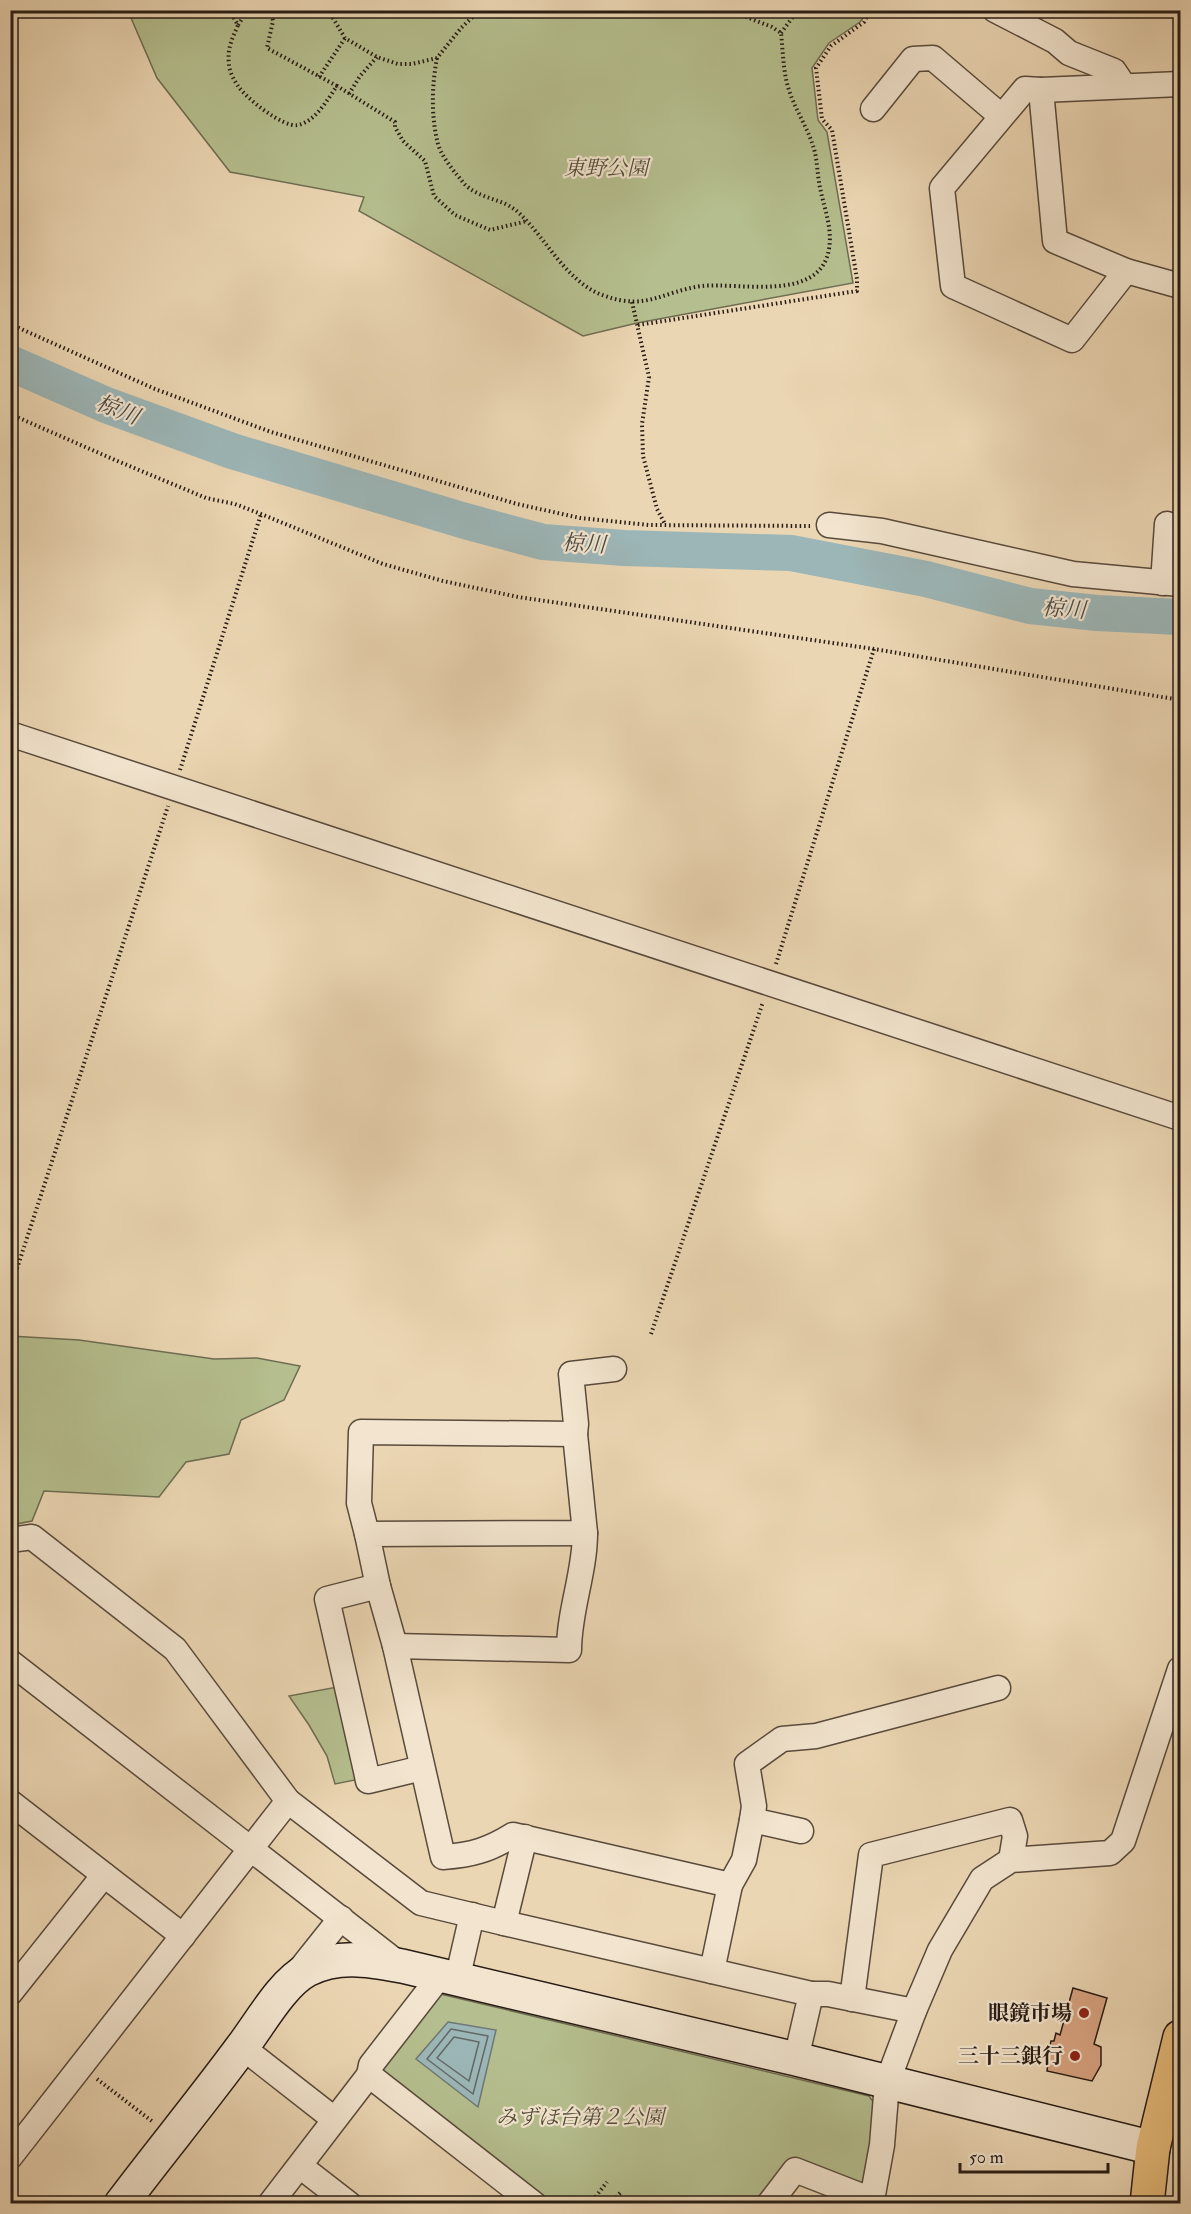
<svg xmlns="http://www.w3.org/2000/svg" width="1191" height="2214" font-family="'IM FELL Double Pica','Noto Serif JP',serif">
	<style>
		.green { fill: #b5be8e; stroke: #6e6d52; stroke-width: 1.5 }
		.water { fill: #9cb6b7; stroke: #6e7876; stroke-width: 1.5 }
		.lines { fill: none; stroke-linecap: round; stroke-linejoin: round }
		.shore { stroke: #626966; stroke-width: 1.5 }
		.river { stroke: #9cb6b7; stroke-width: 36 }
		.building { fill: #d9a482; stroke: #281c15; stroke-width: 1.5 }
		.street-casing { stroke: #594a3c; stroke-width: 27 }
		.secondary-casing { stroke: #281c15; stroke-width: 36 }
		.highway-casing { stroke: #281c15; stroke-width: 36 }
		.path { stroke: #281c15; stroke-width: 4; stroke-dasharray: 1.5 3; stroke-linecap: butt }
		.street { stroke: #f2e4ce; stroke-width: 24 }
		.secondary { stroke: #f2e4ce; stroke-width: 33 }
		.highway { stroke: #e6bb7a; stroke-width: 33 }
		.poi-dot { fill: #8f2418; stroke: #f2e4ce; stroke-width: 2 }
		.labels { text-anchor: middle; stroke-width: 4.5; stroke-linejoin: round; paint-order: stroke }
		.park-label { font-size: 21px; font-style: italic; fill: #524d39; stroke: #f2e4ce }
		.poi-label { font-size: 21px; font-weight: bold; fill: #281c15; stroke: #f2e4ce; text-anchor: end }
		.water-label { font-size: 22px; font-style: italic; fill: #4b4a46; stroke: #f2e4ce }
	</style>
	<rect width="100%" height="100%" fill="#ebd6b3"/>
	<filter id="stains"><feTurbulence type="fractalNoise" baseFrequency=".00333" numOctaves="4"/><feColorMatrix values="0 0 0 0 .2 0 0 0 0 .09 0 0 0 0 .02 0 0 0 .5 -.17"/></filter>
	<radialGradient id="worn" r=".72"><stop offset=".6" stop-color="#630" stop-opacity="0"/><stop offset="1" stop-color="#630" stop-opacity=".3"/></radialGradient>
	<g class="green">
		<polygon points="128,11 868,11 860,22 829,43 812,68 818,120 827,132 853,283 637,323 583,336 359,211 364,197 230,172 157,78"/>
		<polygon points="10,1336 79,1340 214,1359 257,1358 300,1366 284,1400 241,1420 229,1454 186,1462 159,1497 44,1491 32,1521 11,1525"/>
		<polygon points="337,1687 360,1779 335,1784 327,1756 309,1725 289,1696"/>
		<polygon points="436,1993 869,2096 874,2103 870,2152 865,2181 852,2187 795,2164 763,2203 550,2203 377,2068"/>
	</g>
	<polygon class="water" points="448,2022 496,2030 478,2107 416,2059"/>
	<g class="lines">
		<g class="shore">
			<polygon points="451,2029 488,2036 473,2094 427,2059"/>
			<polygon points="454,2037 479,2042 469,2081 437,2058"/>
		</g>
		<polyline class="river" points="10,363 106,405 232,451 465,521 543,542 624,548 791,553 926,579 1030,606 1097,613 1180,617"/>
	</g>
	<polygon class="building" points="1073,1988 1107,1998 1094,2044 1101,2047 1101,2065 1092,2081 1047,2071 1048,2063 1046,2063 1051,2041 1054,2041 1056,2033 1060,2035"/>
	<g class="lines">
		<g class="street-casing">
			<g id="street">
				<polyline points="995,10 1055,41 1069,53 1114,71 1124,86"/>
				<polyline points="1180,84 1041,90 1055,241 1126,271 1180,286"/>
				<polyline points="1041,90 1025,89 942,188 953,286 1072,340 1126,271"/>
				<polyline points="873,109 913,59 933,58 1001,116"/>
				<polyline points="829,525 882,531 1073,574 1180,584"/>
				<polyline points="1163,583 1167,524"/>
				<polyline points="10,734 1180,1118"/>
				<path d="M614,1369L571,1374L576,1424L575,1434L585,1533L367,1534L378,1586L395,1646L443,1857C472,1855 489,1850 513,1835L730,1885L712,1971L811,1994L796,2059"/>
				<polyline points="367,1534 359,1503 361,1432 575,1434"/>
				<polyline points="10,1540 32,1537 175,1649 288,1801"/>
				<polyline points="378,1586 327,1599 366,1771 368,1781 422,1768"/>
				<path d="M395,1646L569,1650C569,1610 585,1573 585,1533"/>
				<polyline points="10,1662 399,1964"/>
				<polyline points="10,1802 183,1936"/>
				<polyline points="752,1820 801,1831"/>
				<polyline points="730,1885 744,1860 752,1820 754,1806 747,1764 782,1739 816,1736 998,1688"/>
				<polyline points="504,1923 712,1971"/>
				<polyline points="298,1972 341,1918"/>
				<polyline points="457,1980 472,1915"/>
				<polyline points="10,1993 104,1875"/>
				<polyline points="811,1994 828,1994 914,2011"/>
				<polyline points="852,1999 871,1855 1010,1820 1015,1836 1011,1860"/>
				<polyline points="242,2047 334,2119"/>
				<polyline points="369,2075 371,2065 440,1976"/>
				<polyline points="10,2157 288,1801 421,1903 504,1923 525,1837"/>
				<polyline points="300,2166 349,2204"/>
				<polyline points="270,2204 369,2075 534,2204"/>
				<polyline points="769,2204 795,2170 872,2200 882,2145 887,2083 914,2011 940,1950 982,1879 1011,1860 1110,1853 1123,1841 1180,1669"/>
			</g>
		</g>
		<g class="secondary-casing">
			<path id="secondary" d="M121,2204C161,2151 203,2100 242,2047C260,2024 281,1984 307,1970C338,1954 369,1960 402,1966L796,2059L1153,2148"/>
		</g>
		<g class="highway-casing">
			<polyline id="highway" points="1147,2204 1153,2148 1180,2037"/>
		</g>
		<g class="path">
			<path d="M229,10L238,25C232,39 227,49 229,64C229,71 234,80 238,86C246,98 283,128 298,125C316,121 327,100 337,86L395,122V127L403,141L425,161L434,196L455,215L490,230L527,221"/>
			<polyline points="271,10 273,21 267,48 337,86"/>
			<polyline points="328,10 345,38 377,57 398,64 412,64 437,58 461,28 480,10"/>
			<polyline points="238,25 248,10"/>
			<polyline points="781,33 798,10"/>
			<path d="M437,58C432,84 431,114 437,140C439,152 449,165 457,175C461,179 464,185 469,188C485,200 506,199 521,215C547,240 568,284 605,296C647,311 663,291 702,286C740,282 820,303 829,249C833,226 822,203 819,182C817,170 817,157 813,146C807,126 794,108 788,87C783,70 783,51 781,33L772,27L728,10"/>
			<polyline points="319,77 345,38"/>
			<polyline points="349,94 360,76 377,57"/>
			<polyline points="632,302 649,377 642,424 643,456 657,509 665,524"/>
			<polyline points="10,324 155,389 271,432 517,504 580,518 649,525 810,526"/>
			<polyline points="638,325 857,291 857,279 832,130 822,119 816,68 831,46 864,22 869,12"/>
			<polyline points="10,414 115,460 206,498 235,504 261,514 383,564 443,581 518,597 874,649 1180,700"/>
			<polyline points="180,770 261,514"/>
			<polyline points="776,964 874,649"/>
			<polyline points="10,1290 168,806"/>
			<polyline points="651,1334 763,1002"/>
			<polyline points="97,2079 153,2122"/>
			<polyline points="590,2204 607,2182"/>
			<polyline points="610,2204 621,2192"/>
		</g>
		<use href="#street" class="street"/>
		<use href="#secondary" class="secondary"/>
		<use href="#highway" class="highway"/>
	</g>
	<g class="poi-dot">
		<circle cx="1084" cy="2013" r="6"/>
		<circle cx="1075" cy="2056" r="6"/>
	</g>
	<g class="labels">
		<g class="park-label">
			<text x="606" y="175">東野公園</text>
			<text x="580" y="2124">みずほ台第２公園</text>
		</g>
		<g class="poi-label">
			<text x="1072" y="2020">眼鏡市場</text>
			<text x="1063" y="2063">三十三銀行</text>
		</g>
		<g class="water-label">
			<text transform="translate(118 409) rotate(21)" y="8">椋川</text>
			<text transform="translate(584 543) rotate(3)" y="8">椋川</text>
			<text transform="translate(1064 608) rotate(4)" y="8">椋川</text>
		</g>
	</g>
	<rect width="1191" height="2214" fill="none" stroke="#ebd6b3" stroke-width="36"/>
	<rect x="12" y="12" width="1167" height="2190" fill="none" stroke="#281c15" stroke-width="3"/>
	<rect x="18" y="18" width="1155" height="2178" fill="none" stroke="#281c15" stroke-width="1.5"/>
	<path d="M960 2163v9h148v-9" fill="none" stroke="#281c15" stroke-width="3"/>
	<text x="969" y="2163" font-size="18" fill="#281c15" stroke="#f2e4ce" stroke-width="4.5" paint-order="stroke">50 m</text>
	<rect width="100%" height="100%" filter="url(#stains)"/>
	<rect width="100%" height="100%" fill="url(#worn)"/>
</svg>
